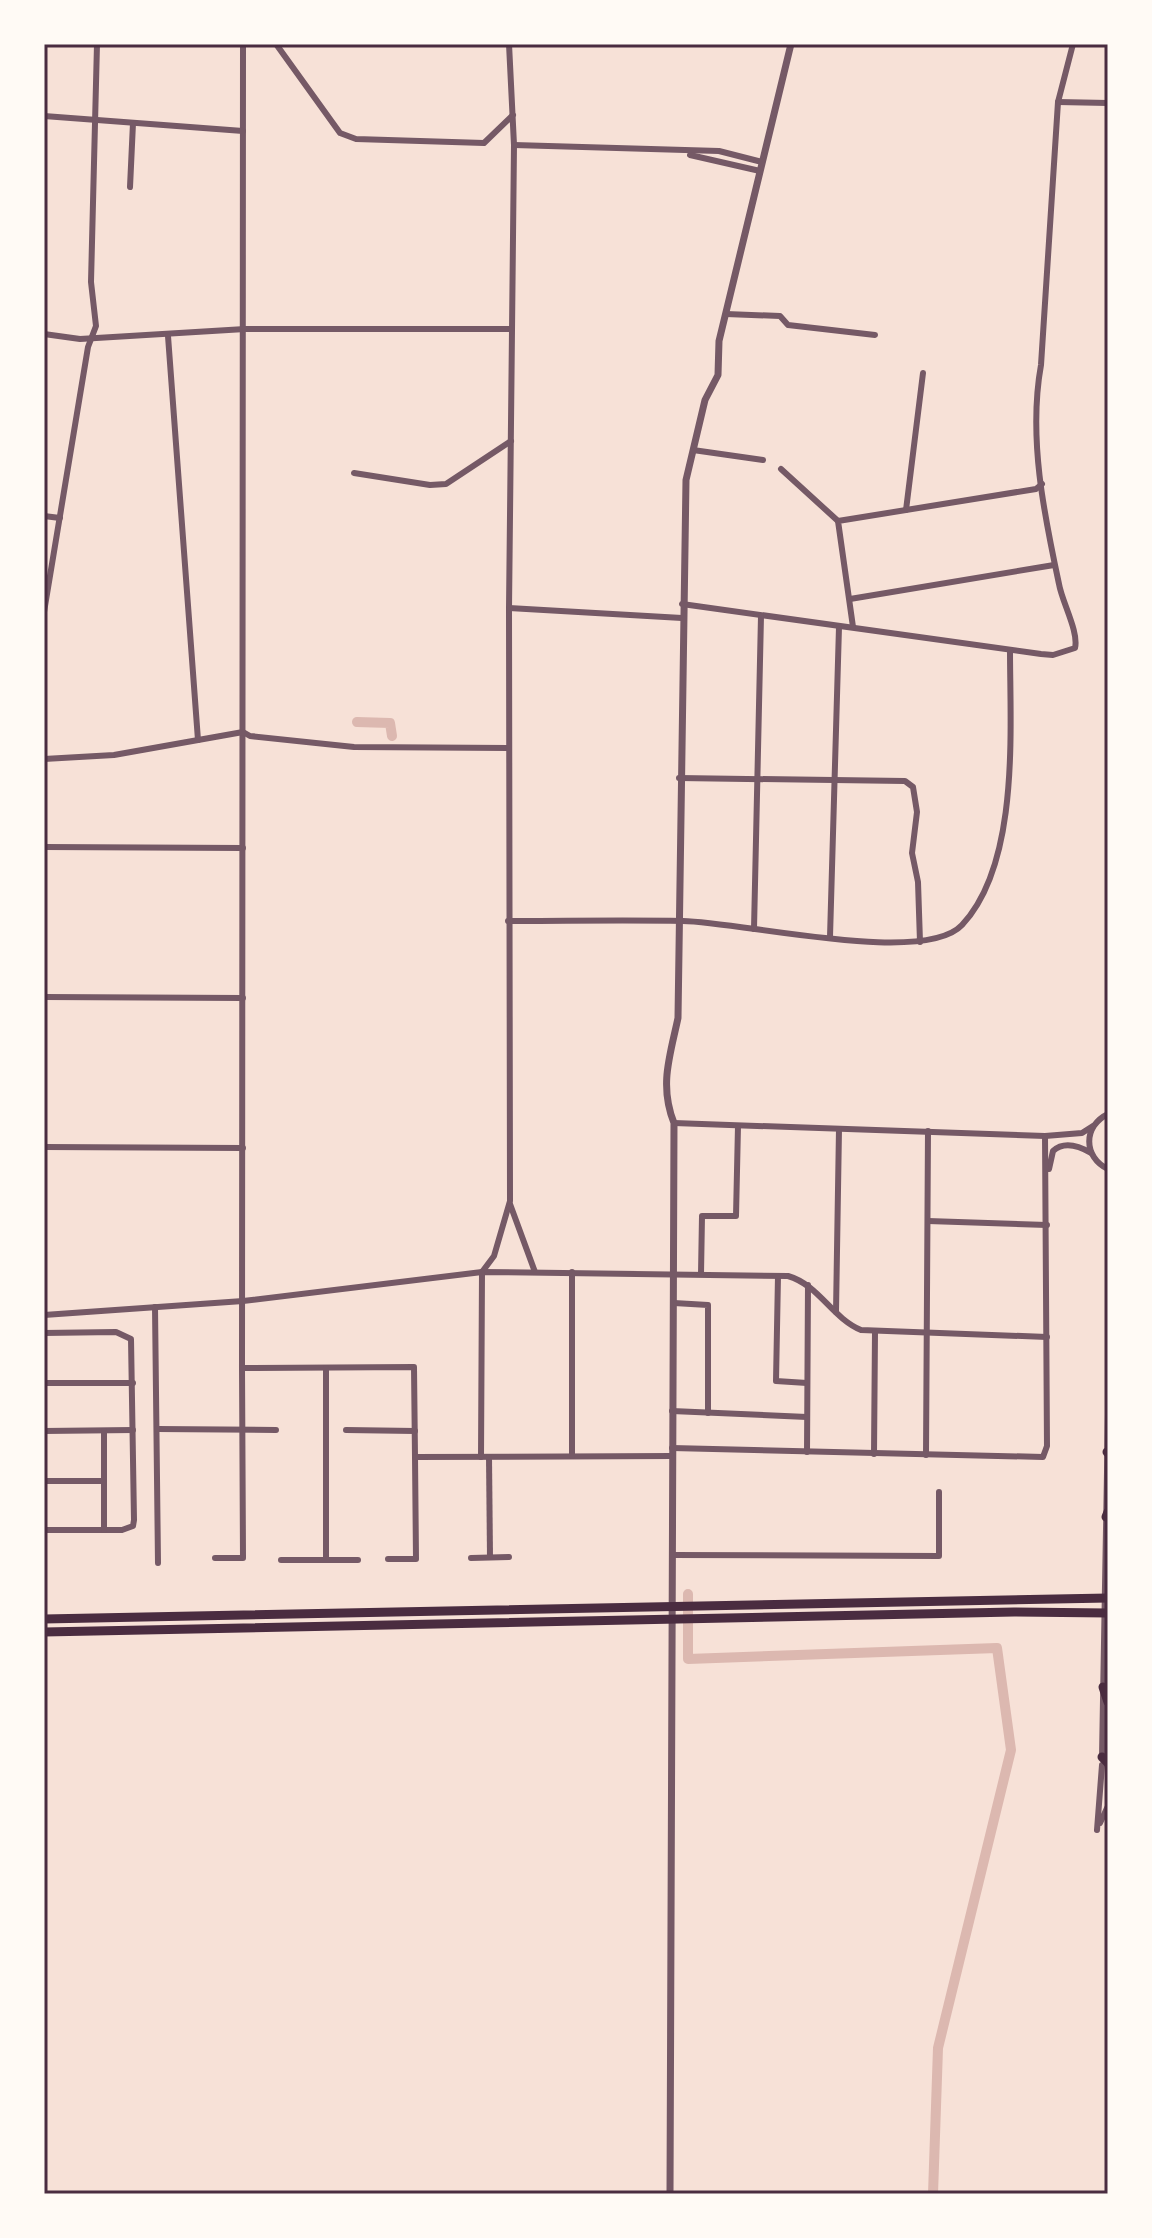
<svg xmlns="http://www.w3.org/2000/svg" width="1152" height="2238" font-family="'Alegreya Sans',sans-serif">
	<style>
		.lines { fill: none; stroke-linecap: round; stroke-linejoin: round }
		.canal { stroke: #dcb8b0; stroke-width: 10 }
		.minor { stroke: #755966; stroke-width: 6 }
		.tertiary { stroke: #755966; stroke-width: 7 }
		.trunk { stroke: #4a2c40; stroke-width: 9 }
		.neatline { fill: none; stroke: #4a2c40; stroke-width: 3 }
	</style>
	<rect width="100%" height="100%" fill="#f7e1d7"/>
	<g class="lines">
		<g class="canal">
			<polyline points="357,722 390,723 392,736"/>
			<polyline points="688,1594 688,1659 997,1648 1011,1750 938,2048 933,2194"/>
		</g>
		<g class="minor">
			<polyline points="243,44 242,1368 414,1367 415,1457 672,1456"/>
			<polyline points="276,44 340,133 356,139 484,143 513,115"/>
			<polyline points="1058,102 1108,103"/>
			<polyline points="44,116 243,131"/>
			<polyline points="514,145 719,151 762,162"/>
			<polyline points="690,155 760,171"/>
			<polyline points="130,187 133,123"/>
			<polyline points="726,314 780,316 788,325 875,335"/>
			<polyline points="44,334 80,339 245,329 512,329"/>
			<polyline points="168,336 198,740"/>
			<polyline points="693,450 763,460"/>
			<polyline points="781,469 838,521"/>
			<polyline points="354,473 430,485 446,484 511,441"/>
			<polyline points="906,510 923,373"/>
			<polyline points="44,516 60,518"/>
			<polyline points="850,599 1054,565"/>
			<path d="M682,604L1041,654L1053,655L1075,648C1079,632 1062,602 1059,584C1044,514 1028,437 1041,365L1058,102L1073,44"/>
			<polyline points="509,608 682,618"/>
			<polyline points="44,612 88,347 96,326 91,282 97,44"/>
			<polyline points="853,627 838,521 1036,489 1042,484"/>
			<polyline points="44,759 114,755 243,732 250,736 354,747 508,748"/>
			<polyline points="679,778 905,781 913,787 917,812 912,853 918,882 920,942"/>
			<polyline points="44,847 243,848"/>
			<path d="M508,921C566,921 625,920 683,921C742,922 924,966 962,925C1020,863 1010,729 1010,650"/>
			<polyline points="754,929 761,616"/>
			<polyline points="830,937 839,627"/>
			<polyline points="44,997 243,998"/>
			<path d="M1108,1114C1083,1126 1083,1157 1108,1169"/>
			<polyline points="674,1123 1045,1136 1082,1133 1093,1126"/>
			<polyline points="44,1147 243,1148"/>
			<path d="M1049,1169L1053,1151C1064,1141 1079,1146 1091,1153"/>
			<polyline points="510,1204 535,1272"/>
			<polyline points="928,1221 1047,1225"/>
			<polyline points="482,1272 494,1256 510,1201 509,608 514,145 509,44"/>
			<polyline points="572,1272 572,1456"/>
			<polyline points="701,1274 702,1216 736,1216 738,1126"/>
			<polyline points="778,1276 776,1381 807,1383"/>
			<polyline points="674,1303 708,1305 708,1413"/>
			<polyline points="155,1307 158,1563"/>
			<polyline points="836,1312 839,1129"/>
			<path d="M44,1315L243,1301L482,1272L788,1276C819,1285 832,1318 861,1330L1047,1337"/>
			<polyline points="44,1333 116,1332 131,1339 134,1520 133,1526 122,1530 44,1530"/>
			<polyline points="326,1368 326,1560"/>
			<polyline points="44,1383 133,1383"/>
			<polyline points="672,1411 807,1417"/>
			<polyline points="157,1429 276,1430"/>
			<polyline points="346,1430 415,1431"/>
			<polyline points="44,1431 133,1430"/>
			<polyline points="672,1448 1043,1457 1047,1446 1045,1136"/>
			<polyline points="807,1452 808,1285"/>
			<polyline points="874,1454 875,1332"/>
			<polyline points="926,1455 928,1131"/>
			<polyline points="481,1457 482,1272"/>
			<polyline points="489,1457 490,1557"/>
			<polyline points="44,1481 104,1481"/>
			<polyline points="104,1530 104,1431"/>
			<polyline points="672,1555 939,1556 939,1492"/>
			<polyline points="215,1558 243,1558 242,1368"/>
			<polyline points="471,1558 509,1557"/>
			<polyline points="388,1559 416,1559 415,1457"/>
			<polyline points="281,1560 358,1560"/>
			<polyline points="1102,1757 1108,1415"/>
			<polyline points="1100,1823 1108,1806"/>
			<polyline points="1097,1830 1102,1765"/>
		</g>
		<path class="tertiary" d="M670,2194L674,1123C659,1085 670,1056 678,1018L686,480L705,400L718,375L719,341L791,44"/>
		<g class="trunk">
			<polyline points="1107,1452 1108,1453"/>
			<polyline points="1106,1517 1108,1512"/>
			<polyline points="44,1619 1108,1598"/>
			<polyline points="44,1632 1014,1612 1108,1613"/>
			<polyline points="1103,1687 1108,1702"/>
			<polyline points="1102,1757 1108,1763"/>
		</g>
	</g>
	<rect width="1152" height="2238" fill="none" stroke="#fffaf5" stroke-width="92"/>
	<rect x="46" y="46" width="1060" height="2146" class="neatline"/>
</svg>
